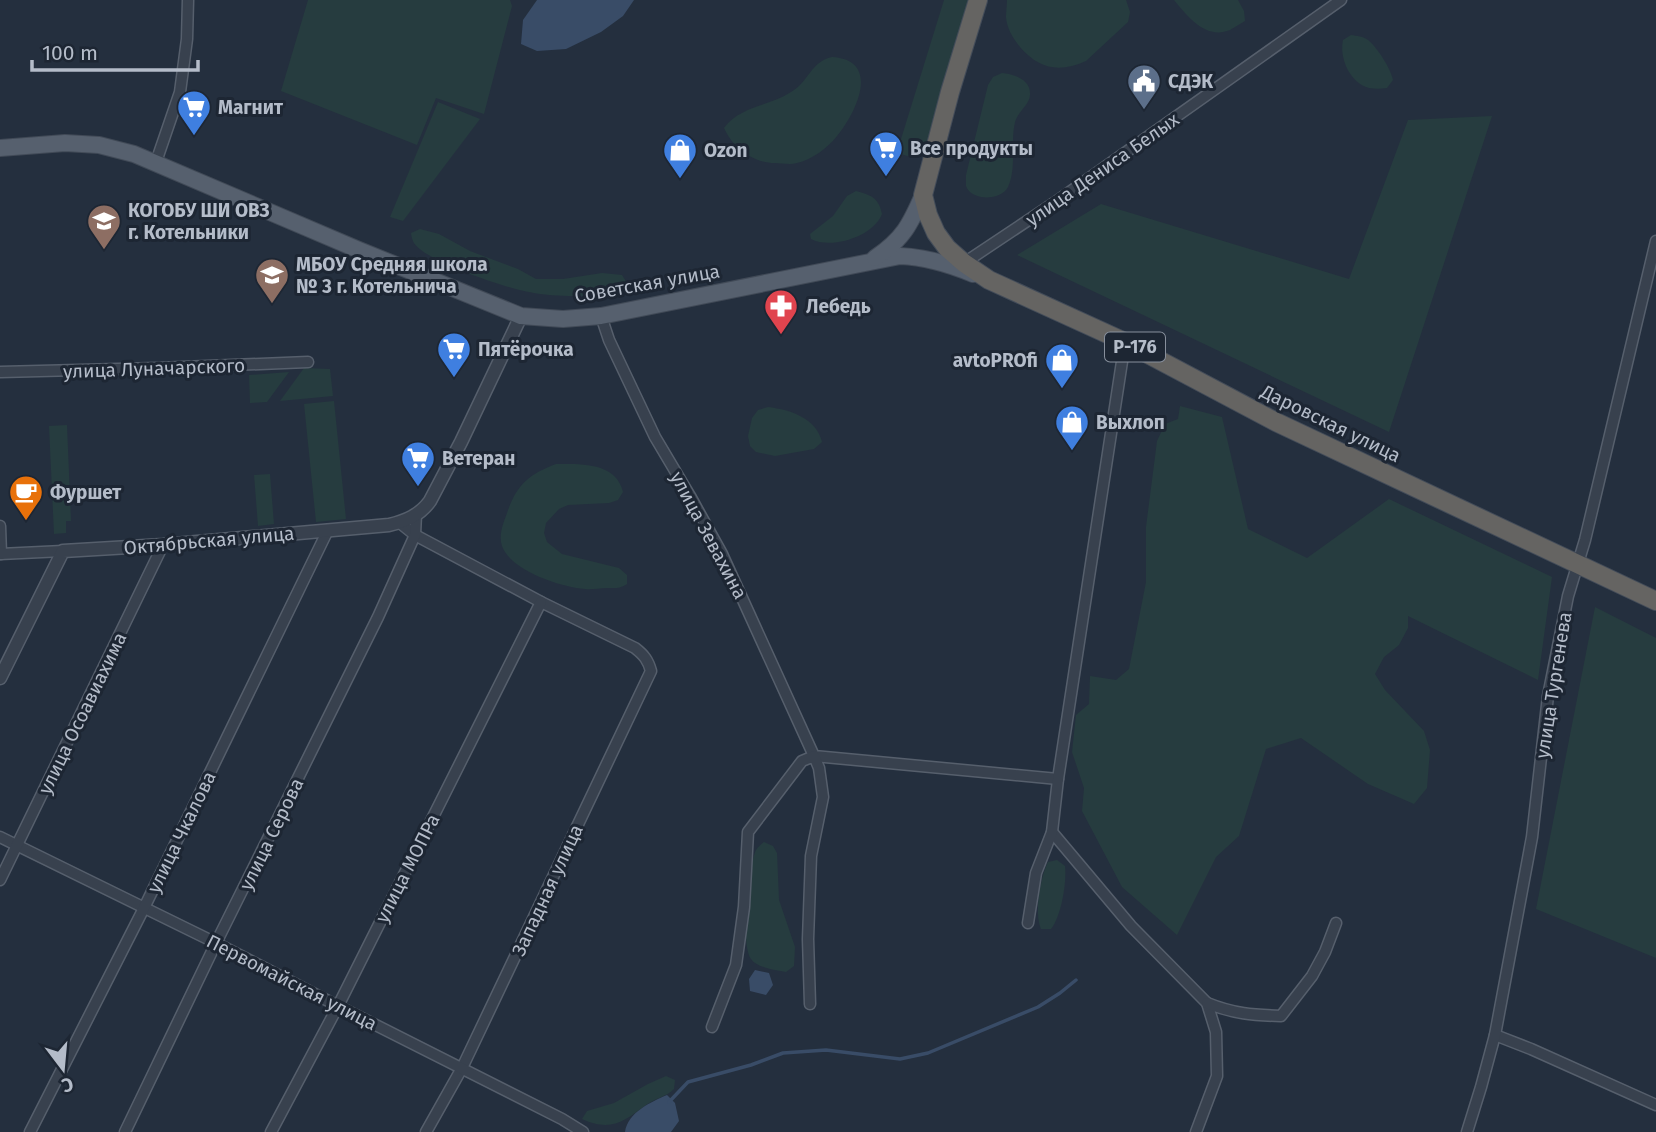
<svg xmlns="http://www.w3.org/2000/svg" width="1656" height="1132" font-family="'Fira Sans',sans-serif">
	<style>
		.green { fill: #263c3f }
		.water { fill: #394c67 }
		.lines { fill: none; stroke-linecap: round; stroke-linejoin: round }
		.stream { stroke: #394c67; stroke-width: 3.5 }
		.minor-casing { stroke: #565f6c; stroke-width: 13 }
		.tertiary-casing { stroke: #565f6c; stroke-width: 15 }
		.primary-casing { stroke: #414a57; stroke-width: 18 }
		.trunk-casing { stroke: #434c59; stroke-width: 20 }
		.minor { stroke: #38414e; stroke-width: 10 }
		.tertiary { stroke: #38414e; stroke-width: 12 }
		.primary { stroke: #56606e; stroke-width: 16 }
		.trunk { stroke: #656462; stroke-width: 18 }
		.labels { text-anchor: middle; stroke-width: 6; stroke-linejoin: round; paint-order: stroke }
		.shield { fill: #1d2633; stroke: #878f9c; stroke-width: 2 }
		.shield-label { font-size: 18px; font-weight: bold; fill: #b4bcc9 }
		.poi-label { font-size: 19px; font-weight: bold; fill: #b4bcc9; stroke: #1d2633; text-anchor: start }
		.street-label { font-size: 19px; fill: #b4bcc9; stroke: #1d2633 }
	</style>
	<rect width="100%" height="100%" fill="#242f3e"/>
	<g class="green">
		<polygon points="308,0 510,0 512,6 484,114 436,98 417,145 281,91"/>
		<path d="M944,0H971L928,142C920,157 913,160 897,152Z"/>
		<path d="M1007,0H1126L1130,12L1128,22L1086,61C1059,73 1039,69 1020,47C1013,38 1007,29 1006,17C1006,12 1007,5 1007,0Z"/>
		<path d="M1174,0H1238L1244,11L1245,21C1240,24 1235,27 1230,30C1206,40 1188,17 1174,0Z"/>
		<path d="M1351,35C1357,36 1363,36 1368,40C1377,47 1391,69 1393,80L1387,88C1381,89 1375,89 1369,88C1350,83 1339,58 1343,40Z"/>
		<path d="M832,57C882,60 856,113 837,136C828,148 811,160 797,163C790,165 782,163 775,163C753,163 733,148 724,128C740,106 770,106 791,92C809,82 810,62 832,57Z"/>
		<path d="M1002,73C1013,74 1030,79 1030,93C1031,104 1018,111 1015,122C1010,143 1017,167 1008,187C1001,201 971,201 966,186C966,184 966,178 966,175L988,85L993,77Z"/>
		<polygon points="438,102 480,119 403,221 390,217"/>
		<polygon points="1492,116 1389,432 1017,255 1101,204 1349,279 1408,120"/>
		<path d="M856,191C871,195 879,198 882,214C874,236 832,250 811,239L810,234L833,216L847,196Z"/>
		<path d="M420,229L439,234L470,251L518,269L536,279H563L602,273L622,275L627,283L626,287C605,299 558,297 534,293C511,290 426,262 414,243C413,242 411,235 411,233Z"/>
		<polygon points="304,368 330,369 333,396 280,401"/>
		<polygon points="289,372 267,402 250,403 249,375"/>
		<polygon points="334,401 346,519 316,522 304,404"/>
		<polygon points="1180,406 1222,417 1248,529 1307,558 1389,499 1552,577 1538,680 1408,616 1408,628 1399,645 1384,657 1375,674 1385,690 1424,731 1430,750 1427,788 1414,804 1368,784 1301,738 1266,749 1239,836 1216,857 1177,935 1122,887 1082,811 1084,788 1072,752 1076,715 1089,704 1090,676 1116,680 1129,669 1146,582 1146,527 1157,441 1165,424 1178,419"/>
		<path d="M768,407C791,410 816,418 822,442L814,449L775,456L756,452L750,446L748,436L752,418L758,410Z"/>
		<polygon points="67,425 71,521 66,521 66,533 54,534 49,426"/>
		<path d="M556,464C581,464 616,462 623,492L618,500L609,503L568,505L559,509L546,523L544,533L547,542L562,554L619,568L627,575V584C619,589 615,588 607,588C599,588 592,590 585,589C561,587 511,571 502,546C498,534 504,522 508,510C518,483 530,474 556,464Z"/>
		<polygon points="270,474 274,524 258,526 254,475"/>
		<polygon points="1595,607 1656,638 1656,958 1536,909"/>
		<path d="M764,842L773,846L777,853L779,900L795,947L794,966L786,972C776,970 757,968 751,959C740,944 748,867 756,850C758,847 761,844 764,842Z"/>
		<path d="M1057,860L1065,866C1067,882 1061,917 1051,929H1041C1034,913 1040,878 1048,862Z"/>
		<path d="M666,1076L675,1080L674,1089C666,1097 655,1098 646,1105C623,1122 611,1132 582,1119L587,1111L614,1103L648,1084Z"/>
	</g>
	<g class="water">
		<polygon points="537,0 634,0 623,16 601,32 566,49 537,51 521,44 523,20"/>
		<polygon points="755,970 769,973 773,985 766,995 750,991 749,979"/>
		<path d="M667,1095L675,1103L679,1121L671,1132H625C628,1112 651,1102 667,1095Z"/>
	</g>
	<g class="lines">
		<polyline class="stream" points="669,1102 688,1082 751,1065 783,1053 826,1050 900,1059 928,1053 1038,1007 1060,993 1076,980"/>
		<g class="minor-casing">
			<g id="minor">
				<polyline points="156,162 180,92 187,39 188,0"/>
				<polyline points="964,263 1054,203 1341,0"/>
				<polyline points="601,316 609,340 655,437 690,496 722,554 814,756 1058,779"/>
				<polyline points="0,372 157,368 308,362"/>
				<path d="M400,523L415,535L541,602L635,648C644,655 648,660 651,671L462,1068L426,1132"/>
				<polyline points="0,526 1,554"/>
				<polyline points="0,554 63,551"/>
				<polyline points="1052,832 1131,926 1207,1003 1216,1032 1217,1076 1196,1132"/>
				<polyline points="0,837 216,943 338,1006 562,1119 583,1132"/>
				<polyline points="0,880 163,545"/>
				<polyline points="1028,923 1036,873 1052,832 1058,779 1125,342"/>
				<path d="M1207,1003C1234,1014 1253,1015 1281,1016L1312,976L1325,952L1336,923"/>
				<polyline points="712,1027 736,965 744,907 748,832 802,761 814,756 819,768 823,797 811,856 808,939 810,1004"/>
				<polyline points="1495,1035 1531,1049 1656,1105"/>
				<polyline points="30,1132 144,908 328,530"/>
				<polyline points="125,1132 216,943 378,617 415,535 416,514"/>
				<polyline points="271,1132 338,1006 541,602"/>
				<polyline points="1467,1132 1481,1087 1495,1035 1532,837 1548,696 1568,596 1585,540 1656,241"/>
			</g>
		</g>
		<g class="tertiary-casing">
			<path id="tertiary" d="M0,678L63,551L163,545L389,525C406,521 420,515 430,501L461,442L521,316"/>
		</g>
		<g class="primary-casing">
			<g id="primary">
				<path d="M0,148L65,143L99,145L134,154L359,250L521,316L563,319L601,316L900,256C926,257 949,264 973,274"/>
				<path d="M875,258C903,239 910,225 923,195"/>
			</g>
		</g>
		<g class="trunk-casing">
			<polyline id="trunk" points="978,0 950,92 923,195 928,215 936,233 947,248 964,263 989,280 1125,342 1276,422 1656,601"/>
		</g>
		<use href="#minor" class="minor"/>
		<use href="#tertiary" class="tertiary"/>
		<use href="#primary" class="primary"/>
		<use href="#trunk" class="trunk"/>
	</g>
	<defs>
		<g id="civic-pin" transform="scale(1.75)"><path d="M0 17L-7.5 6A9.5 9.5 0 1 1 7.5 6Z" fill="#5c6f8a" stroke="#1d2633"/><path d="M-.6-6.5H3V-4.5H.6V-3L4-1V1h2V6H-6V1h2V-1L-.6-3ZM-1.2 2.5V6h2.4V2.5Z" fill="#fff"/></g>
		<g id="supermarket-pin" transform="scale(1.75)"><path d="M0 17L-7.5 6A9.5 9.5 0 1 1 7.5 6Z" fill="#3f7fe0" stroke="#1d2633"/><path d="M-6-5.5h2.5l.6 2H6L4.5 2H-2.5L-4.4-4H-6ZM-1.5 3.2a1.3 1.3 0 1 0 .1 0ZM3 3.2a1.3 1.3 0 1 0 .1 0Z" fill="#fff"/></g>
		<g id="shop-pin" transform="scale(1.75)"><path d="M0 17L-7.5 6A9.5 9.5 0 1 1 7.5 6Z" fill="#3f7fe0" stroke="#1d2633"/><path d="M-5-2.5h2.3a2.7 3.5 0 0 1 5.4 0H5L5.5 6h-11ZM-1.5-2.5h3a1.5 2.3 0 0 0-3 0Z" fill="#fff"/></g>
		<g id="school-pin" transform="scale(1.75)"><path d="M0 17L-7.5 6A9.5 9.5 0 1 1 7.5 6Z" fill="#8d6e63" stroke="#1d2633"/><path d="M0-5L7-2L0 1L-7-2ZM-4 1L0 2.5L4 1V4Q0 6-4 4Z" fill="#fff"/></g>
		<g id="pharmacy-pin" transform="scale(1.75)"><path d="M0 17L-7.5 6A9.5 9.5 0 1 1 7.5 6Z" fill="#e0444e" stroke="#1d2633"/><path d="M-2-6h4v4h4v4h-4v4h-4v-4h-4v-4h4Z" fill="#fff"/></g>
		<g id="cafe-pin" transform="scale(1.75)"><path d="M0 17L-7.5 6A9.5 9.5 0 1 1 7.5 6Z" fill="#e8710a" stroke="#1d2633"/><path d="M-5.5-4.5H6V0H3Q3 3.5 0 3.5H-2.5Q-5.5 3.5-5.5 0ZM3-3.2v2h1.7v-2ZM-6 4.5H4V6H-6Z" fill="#fff"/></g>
	</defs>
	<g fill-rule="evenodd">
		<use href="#civic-pin" x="1144" y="81"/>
		<use href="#supermarket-pin" x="194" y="107"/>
		<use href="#supermarket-pin" x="886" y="148"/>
		<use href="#shop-pin" x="680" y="150"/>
		<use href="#school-pin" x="104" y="221"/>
		<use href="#school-pin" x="272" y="275"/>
		<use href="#pharmacy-pin" x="781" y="306"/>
		<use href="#supermarket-pin" x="454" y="349"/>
		<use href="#shop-pin" x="1062" y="360"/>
		<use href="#shop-pin" x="1072" y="422"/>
		<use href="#supermarket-pin" x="418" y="458"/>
		<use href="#cafe-pin" x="26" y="492"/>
	</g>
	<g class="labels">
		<rect class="shield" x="1105" y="332.5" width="60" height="29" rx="5"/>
		<g class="shield-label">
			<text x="1135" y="353">Р-176</text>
		</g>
		<g class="poi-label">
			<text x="1168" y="88">СДЭК</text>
			<text x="218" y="114">Магнит</text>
			<text x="910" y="155">Все продукты</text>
			<text x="704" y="157">Ozon</text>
			<text x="128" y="217">КОГОБУ ШИ ОВЗ<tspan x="128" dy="22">г. Котельники</tspan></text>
			<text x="296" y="271">МБОУ Средняя школа<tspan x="296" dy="22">№ 3 г. Котельнича</tspan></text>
			<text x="806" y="313">Лебедь</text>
			<text x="478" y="356">Пятёрочка</text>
			<text x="1038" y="367" text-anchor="end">avtoPROfi</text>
			<text x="1096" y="429">Выхлоп</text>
			<text x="442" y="465">Ветеран</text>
			<text x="50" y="499">Фуршет</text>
		</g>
		<g class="street-label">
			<text transform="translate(1102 169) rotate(-35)" y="7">улица Дениса Белых</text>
			<text transform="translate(647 283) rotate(-10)" y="7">Советская улица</text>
			<text transform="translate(154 368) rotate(-2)" y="7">улица Луначарского</text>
			<text transform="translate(1331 423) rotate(26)" y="7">Даровская улица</text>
			<text transform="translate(709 535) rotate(62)" y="7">улица Зевахина</text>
			<text transform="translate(209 540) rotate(-5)" y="7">Октябрьская улица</text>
			<text transform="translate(1553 685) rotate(-81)" y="7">улица Тургенева</text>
			<text transform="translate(82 713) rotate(-64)" y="7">улица Осоавиахима</text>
			<text transform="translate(181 832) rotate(-64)" y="7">улица Чкалова</text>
			<text transform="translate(271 834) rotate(-64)" y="7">улица Серова</text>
			<text transform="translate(407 868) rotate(-63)" y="7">улица МОПРа</text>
			<text transform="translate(547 890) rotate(-65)" y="7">Западная улица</text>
			<text transform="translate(292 982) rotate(27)" y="7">Первомайская улица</text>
		</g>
	</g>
	<g transform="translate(63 1069) rotate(164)" stroke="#1d2633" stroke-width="5" paint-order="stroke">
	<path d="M0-5L12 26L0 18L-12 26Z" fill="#b4bcc9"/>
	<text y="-10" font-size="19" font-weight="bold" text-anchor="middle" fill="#b4bcc9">С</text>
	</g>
	<path d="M32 60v10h166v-10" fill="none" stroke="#b4bcc9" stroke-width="3.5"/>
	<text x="42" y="60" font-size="21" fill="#b4bcc9" stroke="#1d2633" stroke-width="5" paint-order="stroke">100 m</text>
</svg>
